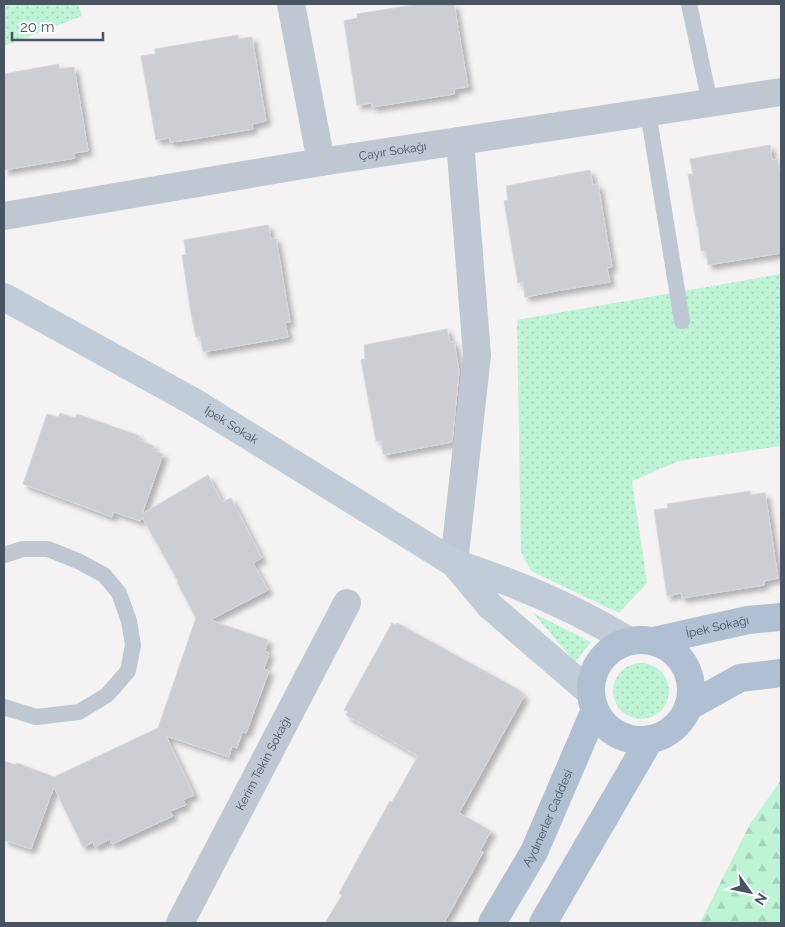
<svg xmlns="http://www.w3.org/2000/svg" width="785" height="927" font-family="Raleway,sans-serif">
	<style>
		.green { fill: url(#green-dots) }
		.forest { fill: url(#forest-firs) }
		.building { fill: #ccced4; stroke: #d6d7de; filter: url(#shadow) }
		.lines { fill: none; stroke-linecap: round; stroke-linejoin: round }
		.lane { stroke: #bfc8d2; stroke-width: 16 }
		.street { stroke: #bfc8d2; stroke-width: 28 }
		.secondary { stroke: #c2ccd9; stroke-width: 28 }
		.primary { stroke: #b0c0d2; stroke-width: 28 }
		.labels { text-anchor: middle; stroke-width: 4; stroke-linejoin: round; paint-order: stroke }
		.street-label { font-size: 12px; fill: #485461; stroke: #fff }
	</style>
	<defs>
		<pattern id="green-dots" width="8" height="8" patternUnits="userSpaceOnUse" patternTransform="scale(1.25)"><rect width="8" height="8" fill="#bff3d6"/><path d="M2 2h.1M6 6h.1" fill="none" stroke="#a6d2ba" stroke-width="1.8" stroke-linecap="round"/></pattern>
		<pattern id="forest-firs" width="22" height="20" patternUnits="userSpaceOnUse" patternTransform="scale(1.25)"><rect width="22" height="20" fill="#bff3d6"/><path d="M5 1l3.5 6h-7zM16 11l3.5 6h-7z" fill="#a6d2ba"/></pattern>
		<filter id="shadow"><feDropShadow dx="4.5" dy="4.5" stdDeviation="2.5" flood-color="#0004"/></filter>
	</defs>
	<rect width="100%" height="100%" fill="#f4f2f2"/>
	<g class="green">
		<polygon points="4,4 78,4 82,16 4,46"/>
		<polygon points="781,274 781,446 679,461 632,481 647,583 619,613 531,571 521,552 517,320"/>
		<polygon points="533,613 591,642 575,662"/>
		<circle cx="641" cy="691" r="28"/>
	</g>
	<polygon class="forest" points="781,780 781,923 700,923 750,824"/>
	<g class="building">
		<polygon points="419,4 454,4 468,87 454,89 454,94 429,98 372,107 372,103 357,105 344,21 357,18 357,14"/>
		<polygon points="238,35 238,39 252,37 266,121 252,124 253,129 188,140 170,142 170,138 156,140 141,56 155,54 155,49"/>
		<polygon points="59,64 59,69 74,67 88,151 74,153 75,158 4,170 4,74"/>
		<polygon points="770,145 772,160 778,159 781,180 781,253 708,265 706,251 701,251 698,226 697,227 690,186 688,174 693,174 690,159"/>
		<polygon points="590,170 593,185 598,184 604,220 612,267 607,268 610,282 561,290 525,297 523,282 518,283 504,201 508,200 506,186"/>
		<polygon points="268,225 271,239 276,238 290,322 285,322 288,337 203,352 200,336 196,337 191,313 182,255 186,255 184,240"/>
		<polygon points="447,329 450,342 454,342 459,371 452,442 383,455 381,441 376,441 361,360 365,359 364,345"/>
		<polygon points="60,413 75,418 77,414 140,436 138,440 154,446 152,450 163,454 142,514 208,475 222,502 231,498 262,558 253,563 268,590 210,620 268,640 265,651 269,653 264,669 269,671 246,733 242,732 237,748 232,746 229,757 166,736 194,795 183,800 186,805 170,811 173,816 112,844 110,839 95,847 93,842 83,847 54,787 31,849 4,840 4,761 15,765 17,763 54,777 158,728 196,618 177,582 178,581 142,517 140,521 114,512 112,517 23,484 47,414 58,417"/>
		<polygon points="750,491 750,495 765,493 778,578 764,581 764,585 682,598 681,593 667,596 654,510 668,508 667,504"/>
		<polygon points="392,623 396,625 397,623 521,691 519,694 524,696 459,813 491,831 480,851 483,852 444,923 325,923 342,895 339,893 390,801 392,802 418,756 346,715 348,711 344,710"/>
	</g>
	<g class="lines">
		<g class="lane">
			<polyline points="689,4 710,103"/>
			<polyline points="648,112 682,321"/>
			<polyline points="4,555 23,549 48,549 78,561 104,575 119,593 129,621 133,645 128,671 107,695 79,712 36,717 4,707"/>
		</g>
		<g class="street">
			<polyline points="291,4 321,162"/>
			<path id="s1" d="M4,216L321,162L781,92"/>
			<polyline points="454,563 477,355 460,141"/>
			<path id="s2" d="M180,923L347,603"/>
		</g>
		<g class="secondary">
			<path id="s3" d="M4,297L194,402L454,563C514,582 575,608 629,641"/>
			<polyline points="454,563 490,606 591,693"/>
		</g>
		<g class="primary">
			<circle cx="641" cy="690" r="50"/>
			<path id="s4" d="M654,641L748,620L781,617"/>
			<polyline points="688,707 740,678 781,673"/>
			<path id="s5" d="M492,923L534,852L595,710"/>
			<polyline points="543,923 650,739"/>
		</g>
	</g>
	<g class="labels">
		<g class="street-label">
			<text dy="4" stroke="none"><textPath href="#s1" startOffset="394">Çayır Sokağı</textPath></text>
			<text dy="4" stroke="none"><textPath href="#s3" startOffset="261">İpek Sokak</textPath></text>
			<text dy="4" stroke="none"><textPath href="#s4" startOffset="65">İpek Sokağı</textPath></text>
			<text dy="4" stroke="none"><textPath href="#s2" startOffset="180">Kerim Tekin Sokağı</textPath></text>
			<text dy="4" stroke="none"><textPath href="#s5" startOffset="119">Aydınerler Caddesi</textPath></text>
		</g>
	</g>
	<rect width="785" height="927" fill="none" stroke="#485461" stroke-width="10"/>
	<g transform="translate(750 892) rotate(123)" stroke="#ffffff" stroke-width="4" paint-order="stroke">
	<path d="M0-4L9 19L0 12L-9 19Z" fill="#485461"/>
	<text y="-8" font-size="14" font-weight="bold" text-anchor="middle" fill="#485461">N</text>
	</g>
	<path d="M12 32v8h91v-8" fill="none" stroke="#485461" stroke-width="2.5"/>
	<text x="20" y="32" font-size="15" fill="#485461" stroke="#ffffff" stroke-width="4" paint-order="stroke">20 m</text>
</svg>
